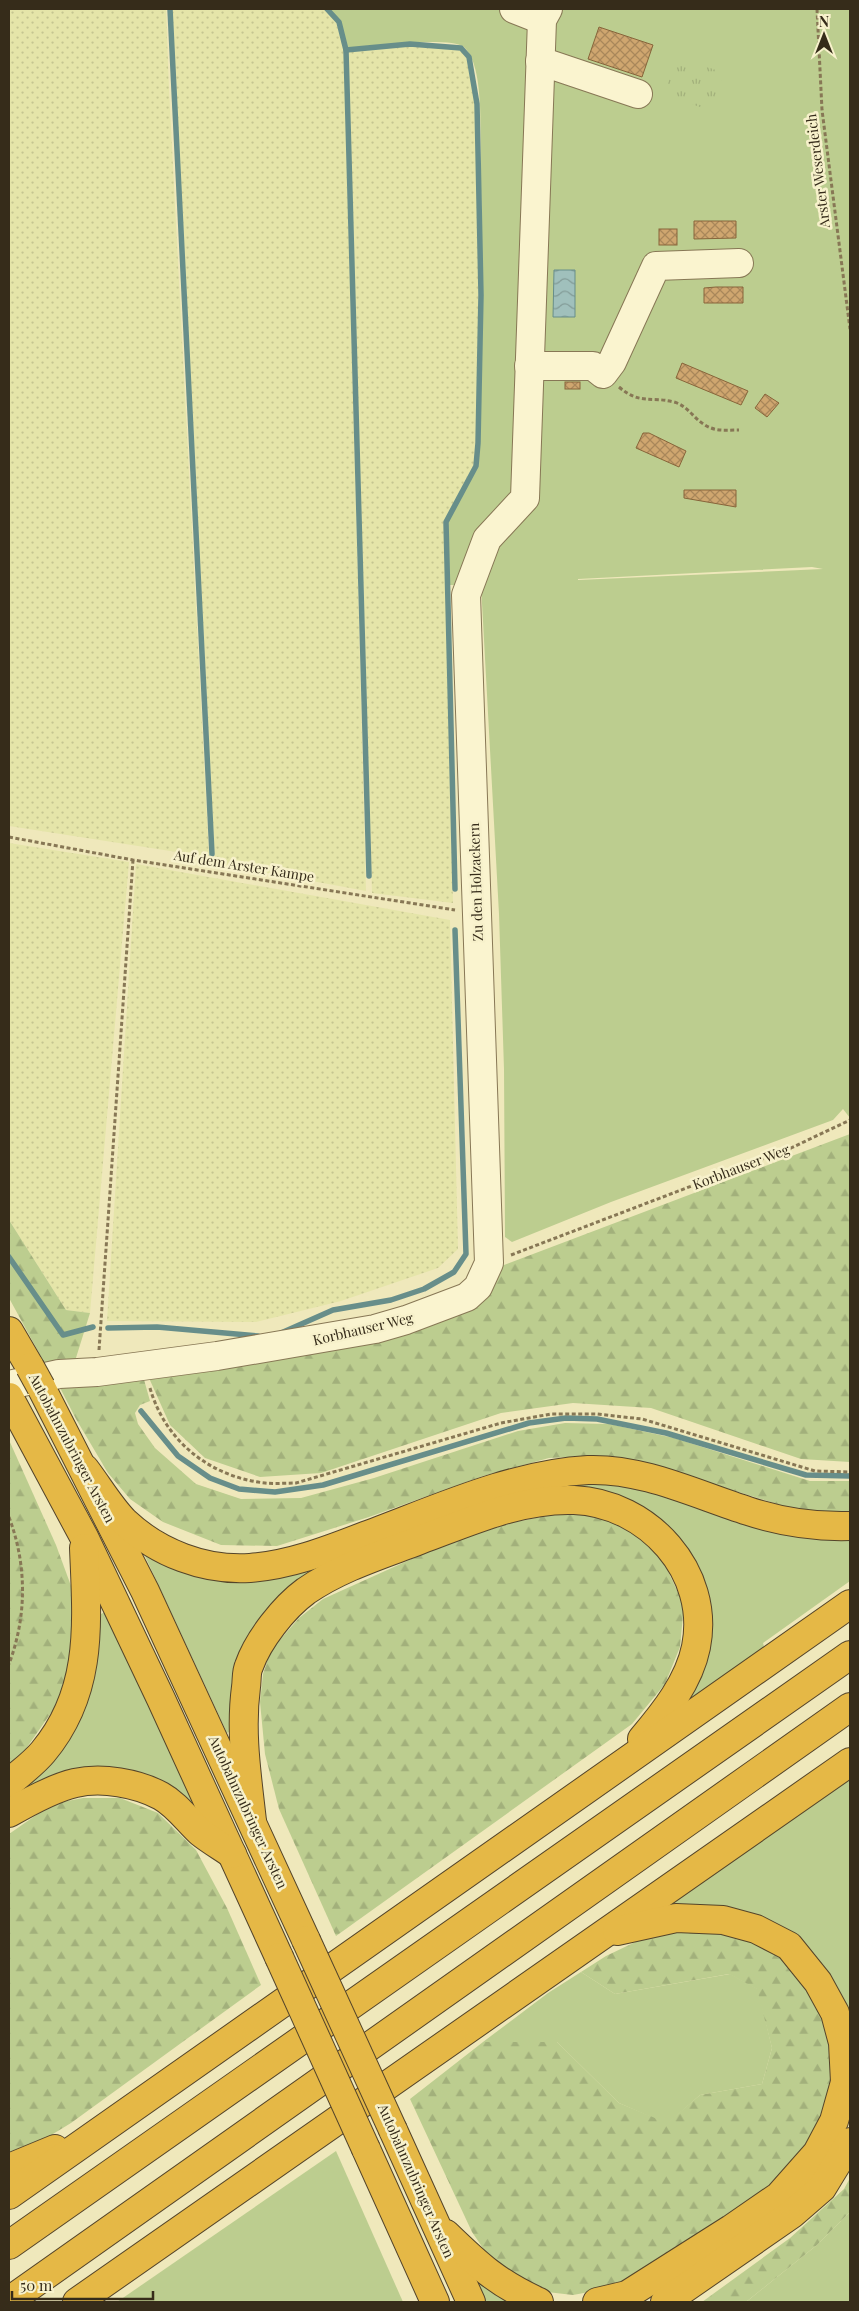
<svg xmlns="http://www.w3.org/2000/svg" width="859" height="2311" font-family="'Playfair Display',serif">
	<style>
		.farmland { fill: url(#farmland-dots) }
		.green { fill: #bccd8f; fill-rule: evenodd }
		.forest { fill: url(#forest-firs) }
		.park { fill: url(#park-tufts) }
		.water { fill: url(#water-waves); stroke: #678e8a }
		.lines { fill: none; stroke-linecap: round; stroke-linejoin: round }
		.stream { stroke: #678e8a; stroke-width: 5.5 }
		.building { fill: url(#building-cross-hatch); stroke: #87653a }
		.minor-casing { stroke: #877755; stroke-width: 30 }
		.highway-casing { stroke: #54442a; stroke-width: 30 }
		.path { stroke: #877755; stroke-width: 3; stroke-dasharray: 4 2.5; stroke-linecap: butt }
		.minor { stroke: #faf4cf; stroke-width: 28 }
		.highway { stroke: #e5b846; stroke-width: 28 }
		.highway-bridge-casing { stroke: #54442a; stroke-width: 30; stroke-linecap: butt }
		.highway-bridge { stroke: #e5b846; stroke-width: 28 }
		.labels { text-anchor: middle; stroke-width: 5; stroke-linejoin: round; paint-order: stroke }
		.street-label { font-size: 14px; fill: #362c1a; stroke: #f7f1cb }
	</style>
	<defs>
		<pattern id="farmland-dots" width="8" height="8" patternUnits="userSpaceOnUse" patternTransform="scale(1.25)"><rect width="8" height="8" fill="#e5e5a9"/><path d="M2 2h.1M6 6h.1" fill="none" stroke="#c5c591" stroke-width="1.8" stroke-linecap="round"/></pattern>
		<pattern id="forest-firs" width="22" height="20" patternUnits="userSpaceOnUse" patternTransform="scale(1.25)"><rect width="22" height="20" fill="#bccd8f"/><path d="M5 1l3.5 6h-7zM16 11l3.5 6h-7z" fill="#a2b07b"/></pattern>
		<pattern id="park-tufts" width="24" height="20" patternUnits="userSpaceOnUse" patternTransform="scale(1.25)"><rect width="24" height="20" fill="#bccd8f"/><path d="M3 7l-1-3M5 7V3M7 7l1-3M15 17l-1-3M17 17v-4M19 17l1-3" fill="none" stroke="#a2b07b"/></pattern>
		<pattern id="water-waves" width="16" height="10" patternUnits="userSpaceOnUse" patternTransform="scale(1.25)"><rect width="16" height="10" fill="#a0c0bc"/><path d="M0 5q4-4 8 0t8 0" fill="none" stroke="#839c98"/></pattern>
		<pattern id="building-cross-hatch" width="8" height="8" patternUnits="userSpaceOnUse" patternTransform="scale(1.25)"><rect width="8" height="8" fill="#cfa66f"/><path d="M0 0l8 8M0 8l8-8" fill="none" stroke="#a9875a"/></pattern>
	</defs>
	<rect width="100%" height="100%" fill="#efe8bb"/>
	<g class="farmland">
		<polygon points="9,9 166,9 169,89 209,857 9,826"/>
		<polygon points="172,9 324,9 338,24 344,50 366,891 215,863"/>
		<polygon points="410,46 449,47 460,49 467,58 475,105 479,229 477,442 475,465 445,521 453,903 372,893 348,52"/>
		<polygon points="9,843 129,862 90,1313 66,1310 9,1220"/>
		<polygon points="136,864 450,920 458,1249 438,1268 341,1301 256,1322 107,1321"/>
	</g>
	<g class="green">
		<path d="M329,9H850V1118L843,1109L833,1120L611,1202L512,1242L505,1237L504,1069L499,914L481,585H449L448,522L477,466L480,442C481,357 483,272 481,188C481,160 481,132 480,105C479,88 477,59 464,47C451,36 367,46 347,48L341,22ZM812,567L823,569L578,580V579Z"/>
		<polygon points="595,1479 850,1536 850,1581 763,1643 765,1650 673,1714 708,1603 604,1494 345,1557 245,1648 231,1692 231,1731 227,1733 144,1554 146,1551 206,1576 512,1491"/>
		<polygon points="105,1612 196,1808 160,1782 9,1803 9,1795 83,1708 95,1677 99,1615"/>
		<polygon points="850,1771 850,2030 651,1915"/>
		<polygon points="581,1972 615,1994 730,1974 758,1989 772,2048 762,2084 700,2095 667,2124 619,2103 557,2042 483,2042 548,1993"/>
		<polygon points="336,2151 403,2302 117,2302"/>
		<polygon points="850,2212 850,2302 746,2302 817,2245"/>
		<polygon points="470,2272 516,2302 484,2302"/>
	</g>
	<g class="forest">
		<polygon points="850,1134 850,1462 801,1459 651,1408 573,1403 501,1413 321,1473 260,1477 205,1458 170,1425 149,1378 166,1373 295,1357 379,1338 461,1314 490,1293 496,1268"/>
		<polygon points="9,1220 66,1310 90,1313 75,1361 45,1364 9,1298"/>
		<polygon points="143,1376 150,1401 140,1405 135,1413 138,1424 155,1448 196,1484 241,1499 301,1498 374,1478 518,1431 565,1423 609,1424 674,1438 810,1481 850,1481 850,1513 793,1509 636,1460 590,1456 549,1458 483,1476 369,1517 277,1546 221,1545 163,1522 130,1499 108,1473 76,1419 57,1382"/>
		<polygon points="9,1440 56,1545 74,1594 73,1637 67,1678 53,1710 23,1753 9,1765"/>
		<polygon points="560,1513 605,1517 641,1532 665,1565 684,1605 680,1647 665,1684 632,1724 336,1936 279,1809 265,1754 260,1702 263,1674 271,1650 299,1618 323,1599 447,1543 511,1523"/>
		<polygon points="83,1798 120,1798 158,1813 196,1850 227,1908 261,1985 71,2123 48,2137 9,2152 9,1834 52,1804"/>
		<polygon points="690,1926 724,1929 787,1958 810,1982 831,2036 835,2065 828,2109 812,2144 772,2186 630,2281 605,2289 573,2295 547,2292 519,2283 491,2260 472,2232 410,2099 483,2042 557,2042 619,2103 667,2123 700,2095 762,2084 772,2048 757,1989 729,1974 615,1994 581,1972 606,1956 650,1935"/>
		<polygon points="850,2178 850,2212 817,2245 746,2302 702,2302 790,2238 844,2189"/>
	</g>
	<polygon class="park" points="677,56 724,73 712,111 664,95"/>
	<polygon class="water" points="554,270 575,270 575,317 553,317"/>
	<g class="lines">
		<g class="stream">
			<polyline points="170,9 212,854"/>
			<polyline points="327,9 339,22 346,50 369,876"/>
			<polyline points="346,50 410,44 461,48 469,57 477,104 481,295 478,443 476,466 446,522 455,889"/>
			<polyline points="9,1257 63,1335 93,1327"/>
			<polyline points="108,1328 157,1327 258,1336"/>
			<polyline points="281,1333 333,1310 391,1300 424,1289 454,1272 466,1254 455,930"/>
			<polyline points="141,1411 178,1456 210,1478 239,1489 275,1492 323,1485 529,1423 566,1418 597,1419 666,1433 806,1475 850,1476"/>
		</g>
	</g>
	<g class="building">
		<polygon points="599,27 653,45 642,77 588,59"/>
		<polygon points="694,221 736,221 736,238 694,239"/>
		<rect x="659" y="229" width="18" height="16"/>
		<polygon points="716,287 743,287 743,303 704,303 704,288"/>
		<polygon points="682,363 748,391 741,405 676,378"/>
		<rect x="565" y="382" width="15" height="7"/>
		<polygon points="765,394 779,403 767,417 755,408"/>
		<polygon points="643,433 649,433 686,451 679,467 636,448"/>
		<polygon points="684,490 736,490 736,507 684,498"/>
	</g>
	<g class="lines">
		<g class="minor-casing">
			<g id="minor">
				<polyline points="514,9 542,20"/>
				<polyline points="540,61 638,94"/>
				<polyline points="529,366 593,366 603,374 612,362 656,266 739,263"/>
				<polyline points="9,1385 59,1374 97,1372 217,1356 375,1329 406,1320 467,1297 478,1287 489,1263 466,595 487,539 525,498 542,20 548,9"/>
			</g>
		</g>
		<g class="highway-casing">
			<g id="highway">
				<polyline points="9,1331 30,1367"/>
				<polyline points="41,1387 145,1591 306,1940"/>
				<polyline points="9,1397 84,1537 161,1699 279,1957"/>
				<path d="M85,1469C98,1486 110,1507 125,1522C158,1553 205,1571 250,1568C289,1565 326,1551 362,1537C433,1511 511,1474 588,1470C643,1468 697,1495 748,1511C781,1522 815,1527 850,1526"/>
				<path d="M9,1783C20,1773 33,1764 43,1752C94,1691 87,1622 84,1548"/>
				<path d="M9,1813C28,1802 53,1788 75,1783C102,1777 137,1783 161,1796C177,1805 187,1820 200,1832C210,1840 222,1847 232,1854"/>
				<path d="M252,1821C247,1776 240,1732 246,1687C247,1681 246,1672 249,1666C258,1640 284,1607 306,1591C341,1567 381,1555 420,1540C469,1522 521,1498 574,1500C648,1503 711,1572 696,1647C689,1682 664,1713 642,1739"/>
				<polyline points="393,2130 471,2302"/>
				<polyline points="366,2149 435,2302"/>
				<polyline points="9,2168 55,2149"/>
				<polyline points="9,2195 850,1604"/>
				<path d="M446,2234C478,2265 497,2283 539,2302"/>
				<polyline points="9,2245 850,1655"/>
				<polyline points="9,2301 850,1707"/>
				<polyline points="77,2302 850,1762"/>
				<polyline points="597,2302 627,2295 731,2229 779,2196 817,2153 834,2121 845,2082 843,2043 835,2013 818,1982 789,1946 756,1929 723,1920 676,1918 617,1931"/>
				<polyline points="665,2302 792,2214 822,2188 850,2142"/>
			</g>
		</g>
		<g class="path">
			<polyline points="817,9 822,110 850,329"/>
			<path d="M619,387C640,405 650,396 674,402C688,406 693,418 705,425C716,432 727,430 739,430"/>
			<polyline points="9,837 133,860 455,910"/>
			<polyline points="511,1255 791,1148 850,1120"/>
			<polyline points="99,1350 133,860"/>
			<path d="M150,1388C165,1441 210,1477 265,1483C275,1484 286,1483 296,1483L501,1423L551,1414H597L642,1419L815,1471L850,1472"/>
			<path d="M9,1517C27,1565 27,1616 9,1664"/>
		</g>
		<use href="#minor" class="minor"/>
		<use href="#highway" class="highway"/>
		<g class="highway-bridge-casing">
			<g id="highway-bridge">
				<polyline points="30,1367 41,1387"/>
				<polyline points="306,1940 393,2130"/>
				<polyline points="279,1957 366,2149"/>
			</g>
		</g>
		<use href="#highway-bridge" class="highway-bridge"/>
	</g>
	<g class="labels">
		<g class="street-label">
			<text transform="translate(818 171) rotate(-97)" y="5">Arster Weserdeich</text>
			<text transform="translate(244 866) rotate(9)" y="5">Auf dem Arster Kampe</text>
			<text transform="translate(476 882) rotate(-92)" y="5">Zu den Holzackern</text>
			<text transform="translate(741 1167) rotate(-21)" y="5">Korbhauser Weg</text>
			<text transform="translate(363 1329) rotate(-13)" y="5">Korbhauser Weg</text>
			<text transform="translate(72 1448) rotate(62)" y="5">Autobahnzubringer Arsten</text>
			<text transform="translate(248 1812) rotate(65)" y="5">Autobahnzubringer Arsten</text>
			<text transform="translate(416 2181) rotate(66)" y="5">Autobahnzubringer Arsten</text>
		</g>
	</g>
	<rect width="859" height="2311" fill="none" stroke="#362c1a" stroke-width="20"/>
	<g transform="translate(824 35)" stroke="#f7f1cb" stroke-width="4" paint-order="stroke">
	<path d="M0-4L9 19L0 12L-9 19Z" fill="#362c1a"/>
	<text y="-8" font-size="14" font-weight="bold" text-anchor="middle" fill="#362c1a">N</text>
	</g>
	<path d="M12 2291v8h141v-8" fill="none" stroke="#362c1a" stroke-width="2.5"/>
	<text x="20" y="2291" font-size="15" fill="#362c1a" stroke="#f7f1cb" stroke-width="4" paint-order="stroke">50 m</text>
</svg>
